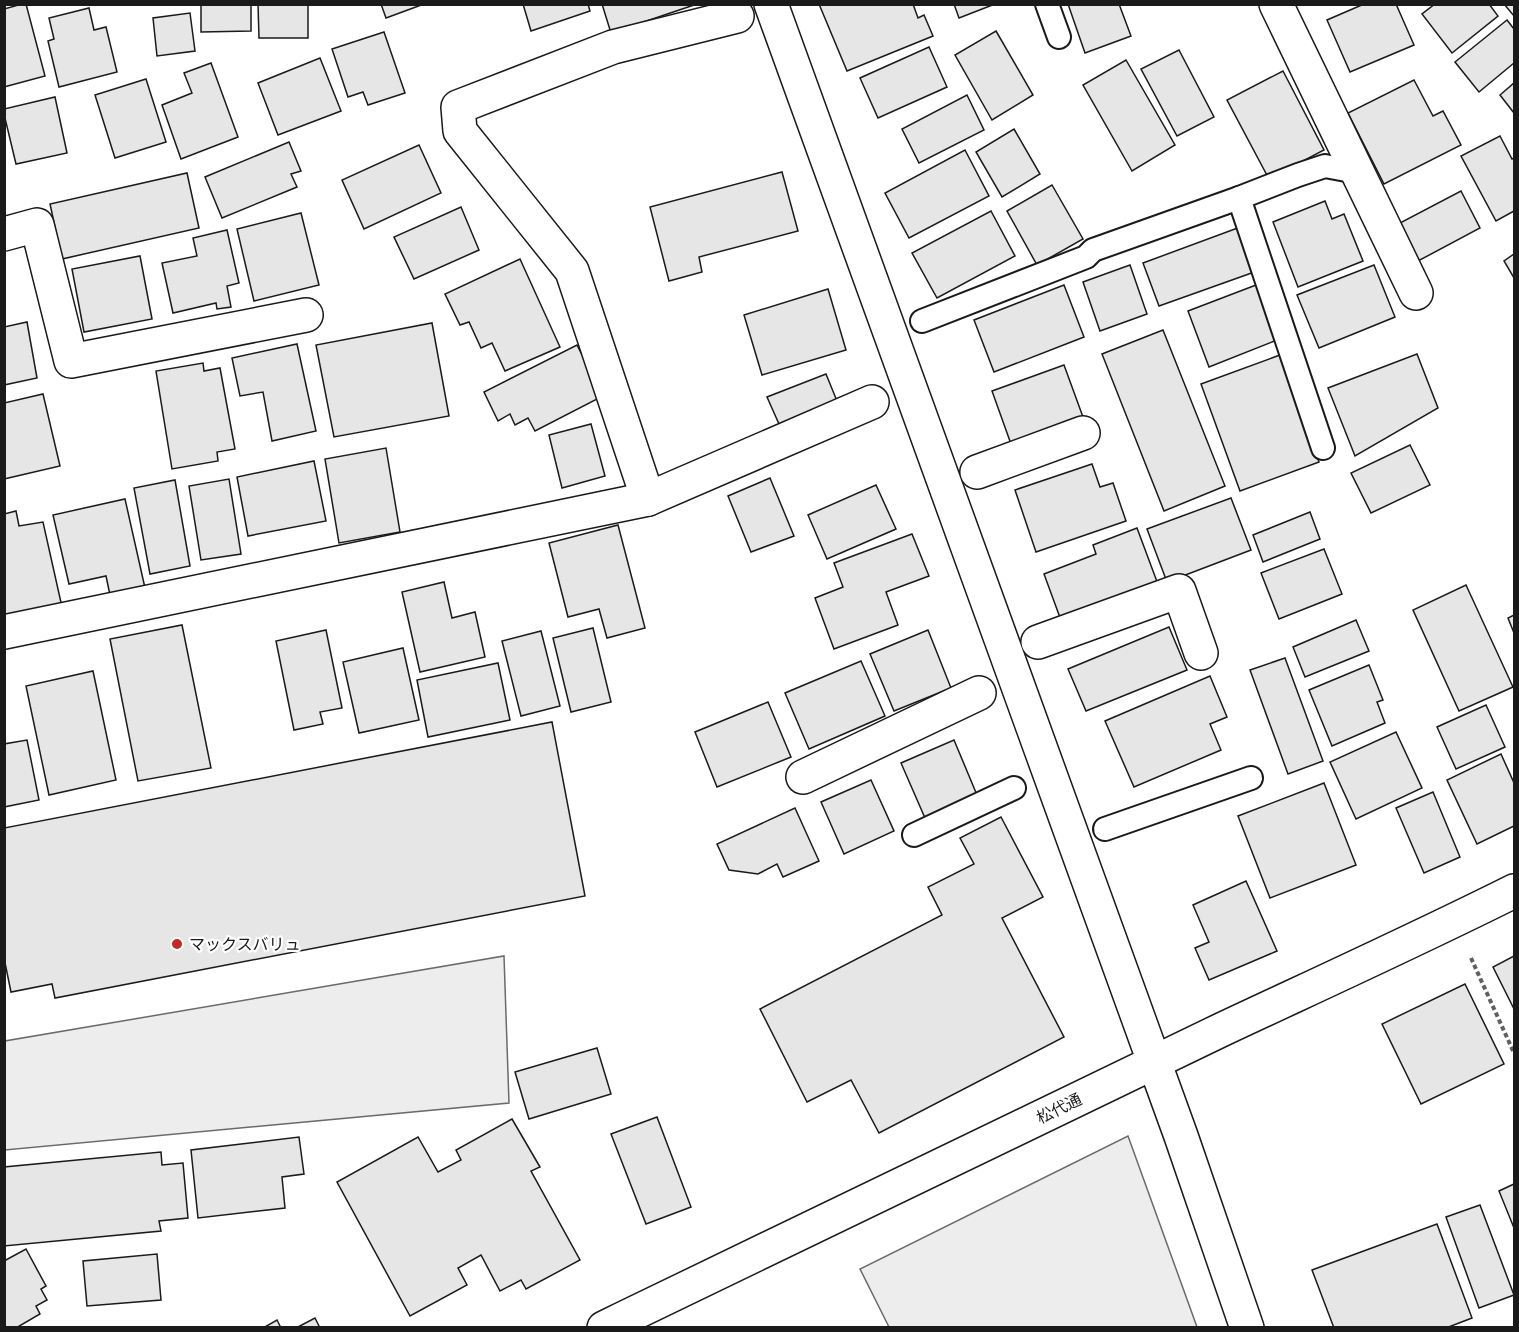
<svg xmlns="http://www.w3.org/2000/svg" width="1519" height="1332" font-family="Manrope,'Noto Sans JP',sans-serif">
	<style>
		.built { fill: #ededed; stroke: #6a6a6a; stroke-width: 1.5 }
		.building { fill: #e6e6e6; stroke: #1a1a1a; stroke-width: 1.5 }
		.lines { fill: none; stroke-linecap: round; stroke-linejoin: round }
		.lane-casing { stroke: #1a1a1a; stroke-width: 26 }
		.street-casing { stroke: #1a1a1a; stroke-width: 36 }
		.secondary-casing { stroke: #1a1a1a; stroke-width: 36 }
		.path { stroke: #5f5f5f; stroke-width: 4; stroke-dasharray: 4.5 3; stroke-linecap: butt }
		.lane { stroke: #fff; stroke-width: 22 }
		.street { stroke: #fff; stroke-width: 33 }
		.secondary { stroke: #fff; stroke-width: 33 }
		.poi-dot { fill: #c62828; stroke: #fff; stroke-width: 2 }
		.labels { text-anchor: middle; stroke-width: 4.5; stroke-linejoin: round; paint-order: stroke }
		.poi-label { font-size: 16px; fill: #1a1a1a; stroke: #fff; text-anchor: start }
		.street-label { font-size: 16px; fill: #1a1a1a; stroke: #fff }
	</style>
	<rect width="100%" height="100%" fill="#fff"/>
	<g class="built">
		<polygon points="504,956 509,1103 5,1150 5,1041"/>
		<polygon points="1128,1136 1197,1327 889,1327 860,1269"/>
	</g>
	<g class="building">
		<polygon points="22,4 26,4 45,76 4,87 4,9"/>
		<polygon points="201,4 251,4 251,31 201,32"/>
		<polygon points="258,4 308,4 308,38 259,38"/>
		<polygon points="381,4 424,4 386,18"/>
		<polygon points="523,4 588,4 590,11 531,31"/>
		<polygon points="602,4 697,4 611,33"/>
		<polygon points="819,4 913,4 918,18 924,15 933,36 847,71"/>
		<polygon points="954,4 995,4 959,18"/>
		<polygon points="1068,4 1119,4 1131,36 1085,53"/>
		<polygon points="1364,4 1396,4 1414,45 1350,72 1327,20"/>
		<polygon points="1435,4 1489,4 1498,16 1452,53 1422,14"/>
		<polygon points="1504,4 1514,4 1514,16"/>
		<polygon points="89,8 94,30 106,27 117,72 59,87 48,41 54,39 49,18"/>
		<polygon points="190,13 195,51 157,56 153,18"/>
		<polygon points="1507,20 1514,29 1514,63 1479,92 1455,62"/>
		<polygon points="996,31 1033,95 992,120 955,55"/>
		<polygon points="384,32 405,93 368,105 363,92 348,97 332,49"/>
		<polygon points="929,47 947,87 878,118 860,78"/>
		<polygon points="1179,50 1214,117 1177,136 1141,69"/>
		<polygon points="320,58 341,111 278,135 258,83"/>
		<polygon points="1126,60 1175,145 1132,171 1083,85"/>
		<polygon points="211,63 238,137 181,159 162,105 192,93 184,73"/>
		<polygon points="1283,71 1324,150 1269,179 1227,100"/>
		<polygon points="146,79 166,142 115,158 95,95"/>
		<polygon points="1414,80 1433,116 1443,111 1461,145 1384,184 1348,113"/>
		<polygon points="1514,83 1514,113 1500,95"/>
		<polygon points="967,95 984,130 919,163 902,129"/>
		<polygon points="55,97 67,153 16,164 4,114 4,109"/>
		<polygon points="1014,129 1040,174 1002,197 976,152"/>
		<polygon points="1500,136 1512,159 1514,158 1514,211 1496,221 1461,156"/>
		<polygon points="289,142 301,171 291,174 297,187 222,218 205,177"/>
		<polygon points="419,145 441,193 364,229 342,180"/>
		<polygon points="965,150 989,196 909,238 885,193"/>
		<polygon points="782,172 798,231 699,257 702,272 669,281 650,207"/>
		<polygon points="187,173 199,228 62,259 50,204"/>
		<polygon points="1052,185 1083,239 1037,265 1007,211"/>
		<polygon points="1461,191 1480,228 1418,261 1398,224"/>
		<polygon points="1325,201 1332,219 1344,214 1363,261 1298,287 1273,222"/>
		<polygon points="461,207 479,250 414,279 394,237"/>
		<polygon points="991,211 1015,256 937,298 912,253"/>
		<polygon points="301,213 319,285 254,301 237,229"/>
		<polygon points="1243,226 1260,270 1159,306 1143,263"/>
		<polygon points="227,230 239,283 227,286 231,307 217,309 216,303 173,313 162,263 197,256 193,238"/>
		<polygon points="1514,254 1514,278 1504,261"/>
		<polygon points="140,256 152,319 84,332 72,269"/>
		<polygon points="520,259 560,347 505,371 492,343 481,348 469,322 460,325 445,294"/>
		<polygon points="1130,265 1147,314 1100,331 1083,282"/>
		<polygon points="1374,265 1395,317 1319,348 1297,295"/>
		<polygon points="1064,285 1084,337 994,372 974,320"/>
		<polygon points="1256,285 1277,340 1209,367 1188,311"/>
		<polygon points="828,289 846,350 762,375 744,315"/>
		<polygon points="27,322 37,378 4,385 4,327"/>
		<polygon points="432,323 449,416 334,437 316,345"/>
		<polygon points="1163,330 1225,486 1164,511 1102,354"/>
		<polygon points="297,344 316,431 272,441 263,392 240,396 232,358"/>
		<polygon points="577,345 603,396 535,431 528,418 515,425 510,414 498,421 484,392"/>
		<polygon points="1417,354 1438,408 1355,456 1328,388"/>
		<polygon points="1280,355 1319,462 1240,491 1201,384"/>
		<polygon points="203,363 204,371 220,368 235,449 217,452 218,461 172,469 156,371"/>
		<polygon points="1064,365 1083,417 1011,444 992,391"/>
		<polygon points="826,374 837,401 779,424 767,397"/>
		<polygon points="43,394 60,466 4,479 4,403"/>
		<polygon points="591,424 605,476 562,488 549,435"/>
		<polygon points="1410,445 1430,485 1371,513 1351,473"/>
		<polygon points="386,448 400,532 339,543 325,459"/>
		<polygon points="314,461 326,521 248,536 237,477"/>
		<polygon points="1092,464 1100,487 1113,483 1126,521 1036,552 1015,490"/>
		<polygon points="770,478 794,536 751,552 728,496"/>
		<polygon points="229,479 241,554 201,560 189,486"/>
		<polygon points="175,480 190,566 150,574 134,488"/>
		<polygon points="876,485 896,529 827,559 808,515"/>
		<polygon points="1231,498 1251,550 1167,582 1147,529"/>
		<polygon points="125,499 145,588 110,595 106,576 69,584 53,515"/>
		<polygon points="16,511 19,526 43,522 62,607 4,619 4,514"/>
		<polygon points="1310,512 1320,539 1263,562 1253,535"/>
		<polygon points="618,525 645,628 607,638 599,609 568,617 549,543"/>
		<polygon points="1137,528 1159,587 1062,623 1044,574 1096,554 1093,545"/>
		<polygon points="912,534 929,576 886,592 898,625 834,649 815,598 843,587 834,563"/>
		<polygon points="1324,549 1342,594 1279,619 1261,573"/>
		<polygon points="444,582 452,618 475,612 485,657 420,672 402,592"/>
		<polygon points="1466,585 1513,687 1459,711 1413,610"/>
		<polygon points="1514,615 1514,633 1508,618"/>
		<polygon points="1356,620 1369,651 1305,677 1293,647"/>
		<polygon points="182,625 211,768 138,781 110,639"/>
		<polygon points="1169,627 1187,670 1086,711 1068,669"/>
		<polygon points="593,628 611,702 571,712 553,638"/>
		<polygon points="326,630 342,708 320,712 323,724 294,730 276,641"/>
		<polygon points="928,630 951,688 894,711 870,654"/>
		<polygon points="541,631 560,706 521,716 502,641"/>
		<polygon points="403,648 419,720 359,733 343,662"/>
		<polygon points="1285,658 1323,761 1288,774 1250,670"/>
		<polygon points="861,661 885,716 809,749 785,693"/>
		<polygon points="498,663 510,720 428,737 417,680"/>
		<polygon points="1369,665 1383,700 1377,702 1385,723 1332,746 1309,690"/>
		<polygon points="93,671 116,780 49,795 26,686"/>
		<polygon points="1210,676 1227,717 1210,724 1221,750 1134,787 1105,721"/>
		<polygon points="768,702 791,757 717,787 695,732"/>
		<polygon points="1486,705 1505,747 1456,769 1437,727"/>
		<polygon points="552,722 585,896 55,998 52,984 11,992 4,958 4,828"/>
		<polygon points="1396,732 1422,788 1356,819 1330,762"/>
		<polygon points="27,740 39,800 4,807 4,744"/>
		<polygon points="954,740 977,795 925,818 901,763"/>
		<polygon points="1501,754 1514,783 1514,826 1477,844 1447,780"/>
		<polygon points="871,780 894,831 844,854 821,802"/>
		<polygon points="1324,783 1356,865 1270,898 1238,816"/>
		<polygon points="1433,792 1460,857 1424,873 1396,808"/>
		<polygon points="795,808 819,861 783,877 777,864 758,874 729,870 717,844"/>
		<polygon points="1001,817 1043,897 1002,918 1064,1037 879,1133 851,1080 807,1102 760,1009 942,915 928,887 974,864 960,838"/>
		<polygon points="1246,881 1277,951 1209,980 1195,948 1209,942 1193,905"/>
		<polygon points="1514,956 1514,1009 1493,967"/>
		<polygon points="1465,984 1504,1064 1421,1104 1382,1024"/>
		<polygon points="597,1048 611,1094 529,1119 515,1072"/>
		<polygon points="657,1117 691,1207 646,1224 611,1134"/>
		<polygon points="512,1119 540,1167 531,1171 580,1260 526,1289 521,1280 500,1291 481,1255 458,1268 467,1285 410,1316 337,1182 418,1137 438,1172 461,1160 456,1150"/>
		<polygon points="299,1137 304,1174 282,1177 285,1208 198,1218 191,1150"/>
		<polygon points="161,1152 162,1165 183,1163 188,1218 159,1221 161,1231 4,1246 4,1167"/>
		<polygon points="1514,1184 1514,1228 1499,1191"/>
		<polygon points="1480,1205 1514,1295 1479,1308 1446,1217"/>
		<polygon points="1437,1224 1472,1318 1446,1328 1334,1328 1312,1270"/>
		<polygon points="26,1249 46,1286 41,1289 47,1300 36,1306 40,1314 16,1328 4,1328 4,1261"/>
		<polygon points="157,1254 161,1300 87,1306 83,1261"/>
		<polygon points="315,1318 320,1328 296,1328"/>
		<polygon points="277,1320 281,1328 263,1328"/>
	</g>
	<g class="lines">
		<g class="lane-casing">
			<g id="lane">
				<polyline points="1047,4 1059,37"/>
				<polyline points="1239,198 1323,448"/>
				<polyline points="922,321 1086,257 1093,250 1239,198 1298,175 1325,166 1357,172"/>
				<polyline points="1105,829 1251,778"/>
				<polyline points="914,835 1014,788"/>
			</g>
		</g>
		<g class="street-casing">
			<g id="street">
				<polyline points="1276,4 1416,293"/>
				<polyline points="4,234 37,225 71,361 306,315"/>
				<polyline points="977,472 1083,433"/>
				<polyline points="648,499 572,271 460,131 458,107 613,47 737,16"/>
				<polyline points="4,632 648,499 872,402"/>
				<polyline points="1038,642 1179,591 1201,653"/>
				<polyline points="803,777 979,693"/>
			</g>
		</g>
		<g class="secondary-casing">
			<g id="secondary">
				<polyline points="771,4 1181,1136 1247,1328"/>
				<path d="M604,1328C809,1227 1015,1128 1221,1030C1319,984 1418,939 1514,891"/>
			</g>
		</g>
		<polyline class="path" points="1471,958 1514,1053"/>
		<use href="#lane" class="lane"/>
		<use href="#street" class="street"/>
		<use href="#secondary" class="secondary"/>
	</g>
	<circle class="poi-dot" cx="177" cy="944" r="6"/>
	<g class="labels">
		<g class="poi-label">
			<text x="189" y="950">マックスバリュ</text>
		</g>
		<g class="street-label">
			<text transform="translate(1059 1108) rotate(-26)" y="6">松代通</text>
		</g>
	</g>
	<rect width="1519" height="1332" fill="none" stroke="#1a1a1a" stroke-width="12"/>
</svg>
